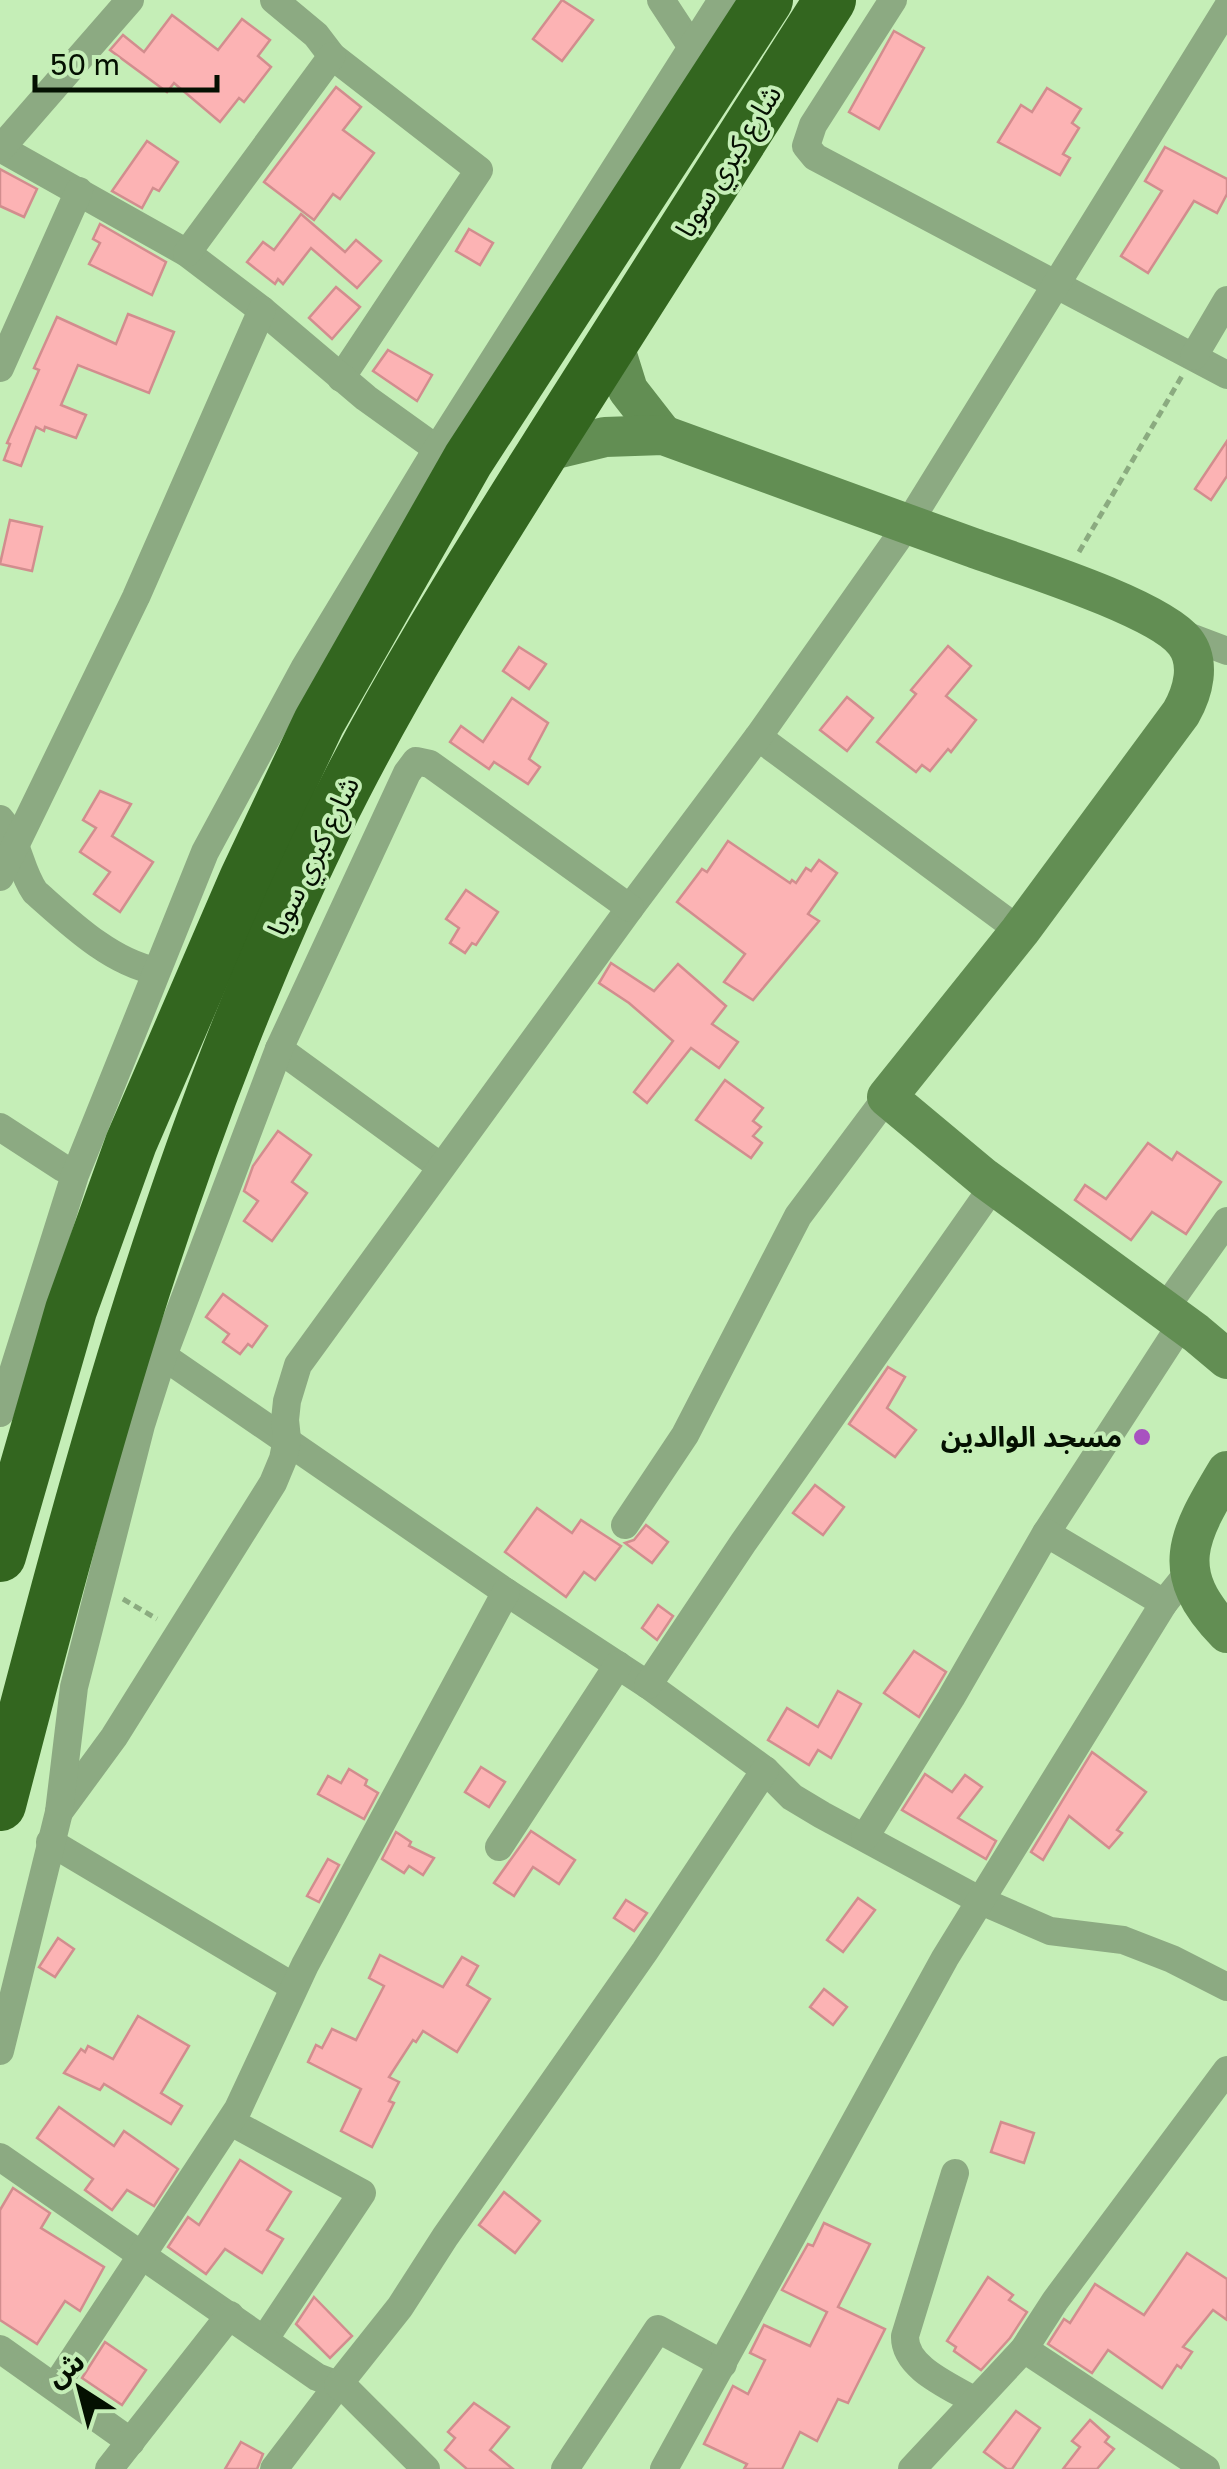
<svg xmlns="http://www.w3.org/2000/svg" width="1227" height="2469" font-family="'Golos Text','Noto Sans Arabic',sans-serif">
	<style>
		.building { fill: #fcb3b4; stroke: #d28d8e; stroke-width: 2.5 }
		.lines { fill: none; stroke-linecap: round; stroke-linejoin: round }
		.path { stroke: #8bab80; stroke-width: 5; stroke-dasharray: 8 5; stroke-linecap: butt }
		.street { stroke: #8caa82; stroke-width: 28 }
		.secondary { stroke: #628e53; stroke-width: 40 }
		.highway { stroke: #33661f; stroke-width: 52 }
		.poi-dot { fill: #a852c0; stroke: #c5eeb7; stroke-width: 4 }
		.labels { text-anchor: middle; stroke-width: 8; stroke-linejoin: round; paint-order: stroke }
		.street-label { font-size: 28px; fill: #041001; stroke: #c5eeb7 }
		.poi-label { font-size: 28px; font-weight: bold; fill: #041001; stroke: #c5eeb7; text-anchor: end }
	</style>
	<rect width="100%" height="100%" fill="#c5eeb7"/>
	<g class="building">
		<polygon points="562,0 593,20 562,61 533,39"/>
		<polygon points="172,15 218,50 242,19 270,40 258,56 271,67 244,102 239,98 220,122 174,83 167,92 110,50 123,35 144,52"/>
		<polygon points="894,31 924,48 879,129 849,112"/>
		<polygon points="336,87 361,107 343,130 374,153 340,199 333,194 314,220 264,182"/>
		<polygon points="1047,88 1081,109 1072,123 1079,128 1063,154 1070,158 1060,175 998,142 1021,105 1032,112"/>
		<polygon points="147,141 178,162 159,191 153,188 142,208 112,191"/>
		<polygon points="1165,147 1227,179 1227,194 1217,213 1194,201 1148,273 1121,256 1162,191 1145,181"/>
		<polygon points="0,169 37,189 24,217 0,206"/>
		<polygon points="301,214 345,252 356,240 381,261 357,288 311,248 283,284 278,279 275,284 247,262 263,242 274,250"/>
		<polygon points="100,224 166,262 152,295 89,264 100,243 93,239"/>
		<polygon points="469,229 493,243 480,265 456,251"/>
		<polygon points="336,287 360,307 332,339 309,318"/>
		<polygon points="128,314 174,332 149,393 78,365 61,405 86,415 76,438 45,427 44,431 36,427 21,466 4,460 10,444 7,443 39,370 34,368 57,317 116,344"/>
		<polygon points="388,350 432,375 417,401 373,371"/>
		<polygon points="1227,441 1227,476 1211,500 1195,489"/>
		<polygon points="10,520 42,527 32,571 0,564"/>
		<polygon points="948,646 971,666 946,696 976,720 951,752 948,749 930,771 922,765 916,772 877,742 916,694 911,690"/>
		<polygon points="519,647 546,664 529,689 503,671"/>
		<polygon points="847,697 873,718 847,751 820,730"/>
		<polygon points="512,698 548,723 529,759 540,767 528,784 494,762 489,769 450,742 461,726 483,742"/>
		<polygon points="100,791 131,804 112,836 153,862 120,912 94,894 110,872 80,852 96,828 83,820"/>
		<polygon points="728,841 790,883 792,880 796,883 806,868 811,871 819,860 837,873 808,914 819,921 753,1000 724,982 745,954 677,902 702,869 707,872"/>
		<polygon points="466,890 498,912 476,945 472,943 465,953 450,943 459,928 446,919"/>
		<polygon points="611,963 654,991 678,964 726,1006 712,1024 738,1042 719,1068 691,1048 647,1103 634,1092 673,1041 629,1003 599,983"/>
		<polygon points="725,1080 763,1108 753,1121 761,1127 753,1136 762,1143 751,1158 696,1120"/>
		<polygon points="278,1131 311,1155 292,1182 307,1193 272,1241 244,1221 258,1201 244,1191 253,1166"/>
		<polygon points="1148,1143 1172,1160 1177,1152 1221,1182 1186,1234 1152,1212 1131,1240 1075,1200 1085,1185 1106,1199"/>
		<polygon points="223,1294 267,1326 252,1347 248,1344 240,1354 223,1342 229,1334 206,1317"/>
		<polygon points="888,1367 905,1377 887,1408 916,1430 895,1457 849,1424"/>
		<polygon points="815,1485 844,1507 823,1535 793,1513"/>
		<polygon points="537,1508 572,1533 581,1520 621,1546 595,1580 584,1572 566,1597 505,1552"/>
		<polygon points="646,1525 668,1542 652,1563 625,1543 634,1540"/>
		<polygon points="658,1605 673,1616 657,1640 642,1628"/>
		<polygon points="914,1651 946,1672 919,1717 884,1693"/>
		<polygon points="838,1691 861,1704 831,1758 818,1750 809,1765 768,1740 787,1708 818,1727"/>
		<polygon points="1092,1752 1146,1792 1117,1830 1122,1833 1109,1848 1069,1816 1043,1860 1031,1852"/>
		<polygon points="481,1767 505,1782 489,1807 465,1792"/>
		<polygon points="349,1769 367,1780 365,1785 378,1793 364,1819 318,1794 328,1776 341,1783"/>
		<polygon points="925,1774 952,1792 965,1775 982,1787 958,1818 996,1841 986,1859 902,1810"/>
		<polygon points="531,1831 575,1860 559,1884 533,1867 514,1896 494,1883"/>
		<polygon points="396,1832 411,1842 409,1846 434,1858 423,1875 409,1866 404,1873 382,1859"/>
		<polygon points="328,1859 339,1865 319,1902 307,1896"/>
		<polygon points="858,1898 875,1910 843,1952 827,1940"/>
		<polygon points="626,1900 647,1913 634,1931 614,1918"/>
		<polygon points="58,1938 74,1949 55,1977 39,1967"/>
		<polygon points="380,1955 443,1987 462,1957 478,1966 467,1985 490,1999 457,2052 423,2031 416,2042 413,2040 389,2077 399,2082 389,2101 394,2103 372,2147 341,2131 361,2089 308,2062 316,2045 322,2048 332,2029 356,2040 384,1986 369,1978"/>
		<polygon points="824,1989 847,2007 833,2025 810,2007"/>
		<polygon points="138,2016 189,2046 161,2093 182,2106 171,2124 104,2084 100,2090 64,2073 81,2049 85,2052 88,2046 113,2059"/>
		<polygon points="59,2107 114,2146 124,2131 178,2169 154,2206 127,2190 112,2210 85,2190 93,2179 37,2138"/>
		<polygon points="1001,2122 1034,2133 1024,2163 991,2152"/>
		<polygon points="240,2160 291,2192 267,2230 283,2239 262,2273 225,2249 206,2274 168,2247 188,2217 199,2225"/>
		<polygon points="13,2188 50,2213 41,2228 104,2267 80,2311 65,2301 37,2344 0,2320 0,2210"/>
		<polygon points="504,2192 540,2221 515,2253 479,2225"/>
		<polygon points="824,2223 870,2244 838,2307 885,2329 848,2403 838,2399 817,2441 800,2432 782,2469 744,2469 747,2464 704,2444 733,2386 748,2394 765,2360 750,2353 764,2325 810,2346 827,2312 782,2290 808,2244 813,2246"/>
		<polygon points="1187,2253 1227,2279 1227,2320 1213,2310 1183,2347 1192,2352 1181,2368 1177,2365 1162,2388 1108,2350 1092,2373 1048,2344 1064,2319 1070,2323 1095,2284 1144,2315"/>
		<polygon points="988,2277 1013,2295 1009,2300 1027,2312 1010,2338 981,2370 954,2351 956,2347 947,2341"/>
		<polygon points="314,2297 352,2336 330,2358 296,2324"/>
		<polygon points="105,2342 146,2370 122,2405 82,2378"/>
		<polygon points="474,2403 509,2427 490,2450 513,2469 467,2469 445,2450 455,2438 448,2432"/>
		<polygon points="1016,2411 1040,2428 1012,2469 1007,2469 984,2452"/>
		<polygon points="1090,2420 1109,2437 1105,2442 1114,2449 1097,2469 1063,2469 1080,2447 1072,2441"/>
		<polygon points="241,2442 263,2454 257,2469 225,2469"/>
	</g>
	<g class="lines">
		<g class="path">
			<polyline points="1079,552 1182,376"/>
			<polyline points="123,1599 157,1619"/>
		</g>
		<g class="street">
			<polyline points="274,0 316,35 332,56 479,170 341,378"/>
			<polyline points="661,0 701,61"/>
			<polyline points="893,0 813,125 806,146 815,157 1227,375"/>
			<polyline points="0,148 187,253 262,310 366,398 437,449"/>
			<polyline points="1,148 130,0"/>
			<polyline points="187,253 332,56"/>
			<polyline points="1194,356 1227,300"/>
			<polyline points="0,368 79,191"/>
			<polyline points="1177,632 1227,651"/>
			<polyline points="758,737 1020,931"/>
			<path d="M0,819C19,841 19,869 35,892C69,922 110,962 156,971"/>
			<polyline points="0,877 136,597 262,310"/>
			<polyline points="279,1049 441,1167"/>
			<polyline points="0,1127 63,1168"/>
			<polyline points="1164,1310 1227,1221"/>
			<polyline points="163,1356 506,1592 648,1685 765,1770 792,1797 822,1815 981,1901 1050,1931 1123,1940 1172,1959 1227,1987"/>
			<polyline points="0,1413 75,1175 205,852 305,667 437,449 722,0"/>
			<polyline points="625,1525 685,1435 798,1216 887,1097"/>
			<polyline points="1046,1533 1182,1323"/>
			<polyline points="648,1685 743,1543 994,1185"/>
			<polyline points="59,1812 114,1737 273,1483 283,1459 287,1439 285,1420 287,1401 298,1365 630,908 758,737 908,524 1227,8"/>
			<polyline points="865,1837 951,1698 1046,1533 1164,1603"/>
			<polyline points="50,1842 294,1987"/>
			<polyline points="499,1847 618,1665"/>
			<polyline points="0,2051 59,1812 74,1687 141,1425 163,1356 279,1049 407,773 416,761 430,764 630,908"/>
			<polyline points="231,2122 362,2193 264,2340"/>
			<polyline points="0,2157 317,2377 338,2385 274,2469"/>
			<path d="M955,2173L905,2336C904,2368 950,2386 975,2401"/>
			<polyline points="0,2349 131,2442"/>
			<polyline points="1024,2349 1206,2469"/>
			<polyline points="55,2387 238,2109 305,1965 506,1592"/>
			<polyline points="109,2469 230,2315"/>
			<polyline points="426,2469 350,2393 338,2385 400,2307 445,2237 645,1951 765,1770"/>
			<polyline points="565,2469 658,2329 723,2364"/>
			<polyline points="664,2469 945,1958 1164,1603 1189,1572"/>
			<polyline points="912,2469 1024,2349 1055,2301 1227,2070"/>
		</g>
		<g class="secondary">
			<polyline points="613,342 628,390 663,435"/>
			<path d="M543,452L605,437L663,435C765,472 868,510 971,547C1018,564 1158,607 1185,642C1201,663 1193,692 1181,713L1020,931L887,1097L984,1178L1196,1333L1227,1359"/>
			<path d="M1227,1471C1188,1536 1167,1572 1227,1633"/>
		</g>
		<g class="highway">
			<polyline points="0,1556 71,1310 131,1143 245,879 319,722 468,460 767,0"/>
			<path d="M0,1805C87,1470 175,1136 327,824C393,689 475,560 555,433C646,289 738,145 830,0"/>
		</g>
	</g>
	<circle class="poi-dot" cx="1142" cy="1437" r="10"/>
	<g class="labels">
		<g class="street-label">
			<text transform="translate(728 161) rotate(-58)" y="10">شارع كبري سوبا</text>
			<text transform="translate(313 856) rotate(-64)" y="10">شارع كبري سوبا</text>
		</g>
		<g class="poi-label">
			<text x="1122" y="1447">مسجد الوالدين</text>
		</g>
	</g>
	<g transform="translate(80 2389) rotate(324)" stroke="#c5eeb7" stroke-width="8" paint-order="stroke">
	<path d="M0-8L18 38L0 25L-18 38Z" fill="#041001"/>
	<text y="-15" font-size="28" font-weight="bold" text-anchor="middle" fill="#041001">ش</text>
	</g>
	<path d="M35 75v15h182v-15" fill="none" stroke="#041001" stroke-width="5"/>
	<text x="50" y="75" font-size="30" fill="#041001" stroke="#c5eeb7" stroke-width="8" paint-order="stroke">50 m</text>
</svg>
